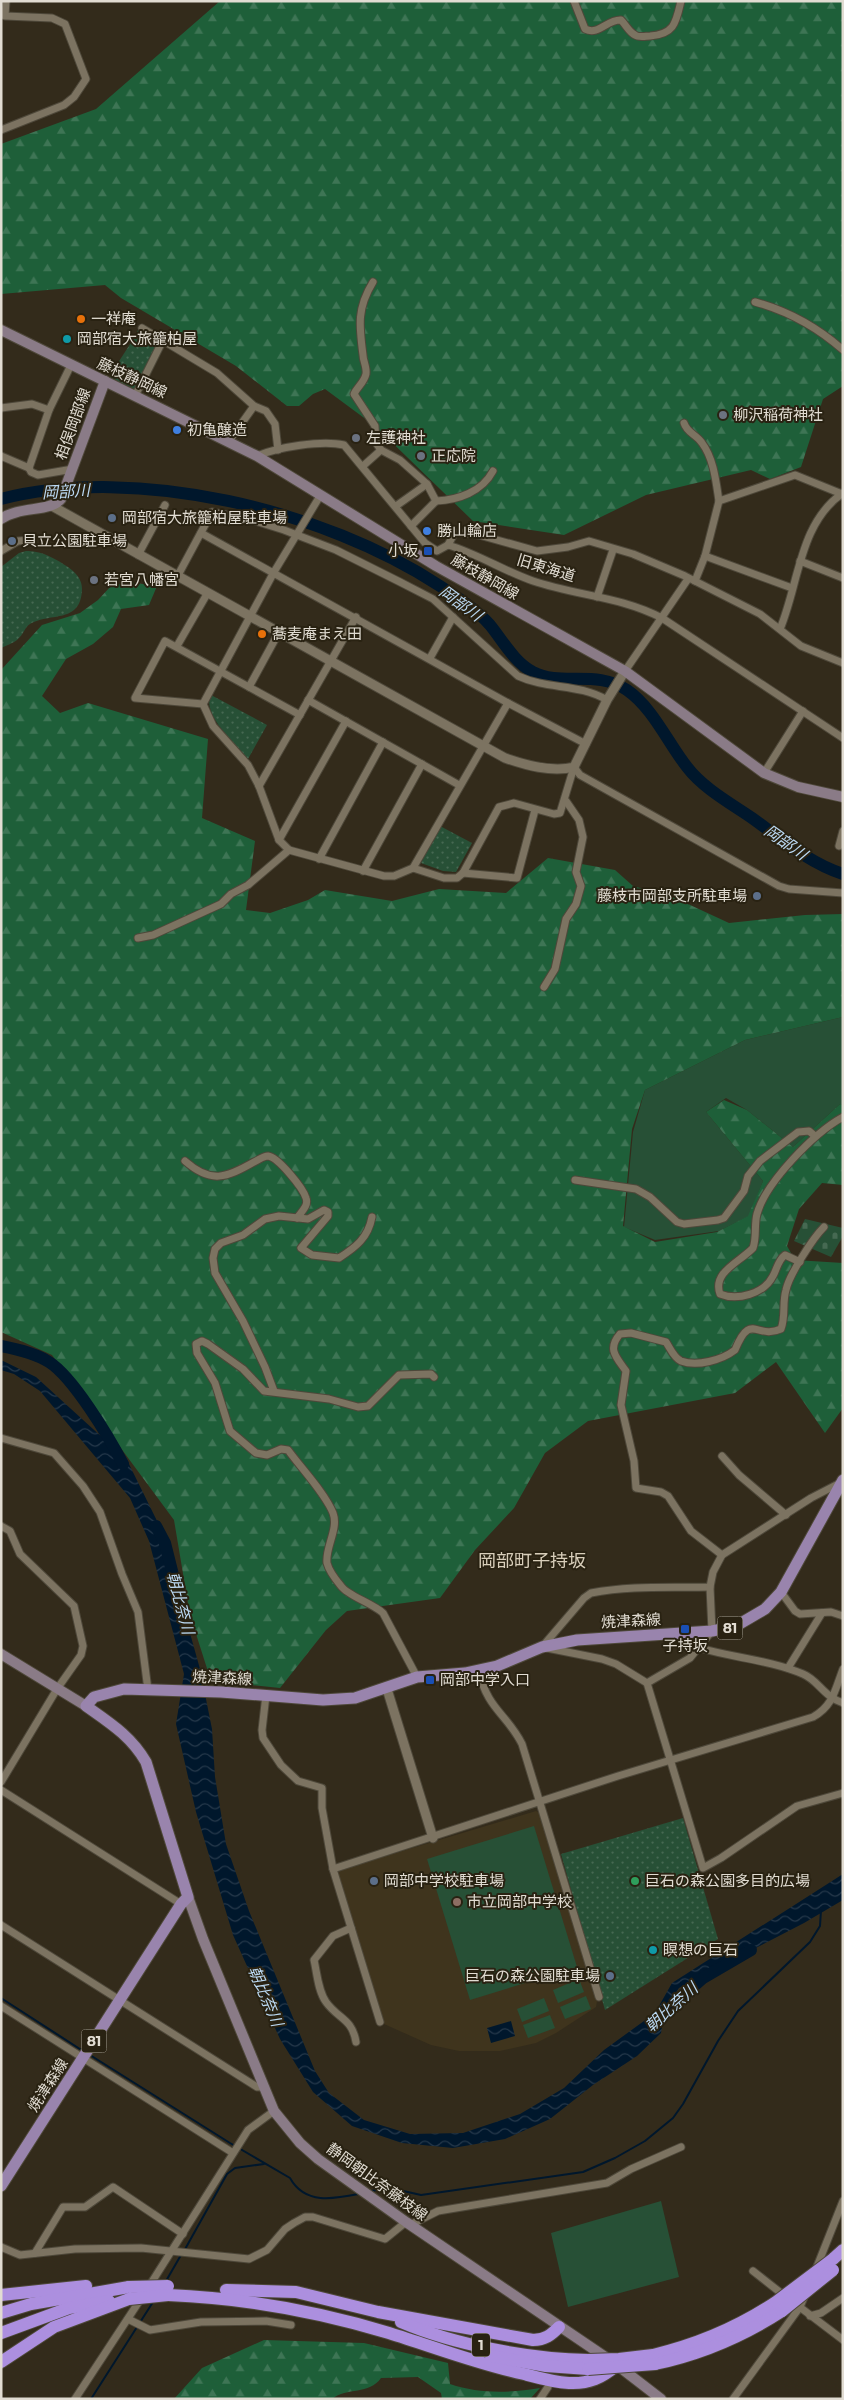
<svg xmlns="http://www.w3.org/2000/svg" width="844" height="2400" font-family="Montserrat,'Noto Sans JP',sans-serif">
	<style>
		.built { fill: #3f341d }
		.grass { fill: #275036 }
		.forest { fill: url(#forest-firs) }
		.cemetery { fill: url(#cemetery-stones) }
		.park { fill: url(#park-dots) }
		.water { fill: url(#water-waves) }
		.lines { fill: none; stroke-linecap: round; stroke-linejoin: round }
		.stream { stroke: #00172c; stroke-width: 2 }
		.river { stroke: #00172c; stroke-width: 12 }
		.minor-casing { stroke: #4e483a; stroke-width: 9 }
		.tertiary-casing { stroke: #4e483a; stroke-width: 11 }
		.secondary-casing { stroke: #4e483a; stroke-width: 12 }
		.primary-casing { stroke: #4e483a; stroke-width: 13 }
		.motorway-casing { stroke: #4e483a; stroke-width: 14 }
		.minor { stroke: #7c7361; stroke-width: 7 }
		.tertiary { stroke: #7c7361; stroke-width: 9 }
		.secondary { stroke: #8a7b87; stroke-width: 10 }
		.primary { stroke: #9984ad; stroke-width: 11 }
		.motorway { stroke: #ac8fdf; stroke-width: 12 }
		.motorway-bridge-casing { stroke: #4e483a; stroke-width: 14; stroke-linecap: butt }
		.motorway-bridge { stroke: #ac8fdf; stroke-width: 12 }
		.food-dot { fill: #e8710a; stroke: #292212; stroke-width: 2 }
		.culture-dot { fill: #0f9aa8; stroke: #292212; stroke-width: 2 }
		.worship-dot { fill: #6b7280; stroke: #292212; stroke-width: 2 }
		.shop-dot { fill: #3f7fe0; stroke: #292212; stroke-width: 2 }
		.service-dot { fill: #5c6f8a; stroke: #292212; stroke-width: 2 }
		.transit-dot { fill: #1a4fb4; stroke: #292212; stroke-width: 2 }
		.leisure-dot { fill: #2e9e5b; stroke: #292212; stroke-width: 2 }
		.education-dot { fill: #8d6e63; stroke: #292212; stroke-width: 2 }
		.labels { text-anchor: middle; stroke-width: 4; stroke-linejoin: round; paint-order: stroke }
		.shield { fill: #292212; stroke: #aaa498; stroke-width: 1 }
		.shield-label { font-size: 14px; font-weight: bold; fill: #e1dcd2 }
		.poi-label { font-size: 15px; fill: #e1dcd2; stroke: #292212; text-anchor: start }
		.street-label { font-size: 15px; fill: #e1dcd2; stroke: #292212 }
		.water-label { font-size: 16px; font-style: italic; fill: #bbd9f3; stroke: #292212 }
		.quarter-label { font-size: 18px; fill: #d8ceba; stroke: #292212 }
	</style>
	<defs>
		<pattern id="forest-firs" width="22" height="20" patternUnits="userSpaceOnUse" patternTransform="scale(1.25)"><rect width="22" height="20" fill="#1e5f39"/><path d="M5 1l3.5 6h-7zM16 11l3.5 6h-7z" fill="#3e7555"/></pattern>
		<pattern id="cemetery-stones" width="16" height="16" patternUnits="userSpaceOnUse" patternTransform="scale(1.25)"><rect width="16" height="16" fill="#275036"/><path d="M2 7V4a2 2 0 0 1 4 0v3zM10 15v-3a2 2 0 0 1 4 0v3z" fill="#466952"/></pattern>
		<pattern id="park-dots" width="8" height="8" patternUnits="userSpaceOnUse" patternTransform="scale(1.25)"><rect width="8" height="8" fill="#275036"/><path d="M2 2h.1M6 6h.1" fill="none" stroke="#466952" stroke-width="1.8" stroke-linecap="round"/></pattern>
		<pattern id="water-waves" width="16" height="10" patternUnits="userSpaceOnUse" patternTransform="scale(1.25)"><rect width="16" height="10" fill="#00172c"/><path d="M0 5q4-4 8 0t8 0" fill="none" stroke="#25384a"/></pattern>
	</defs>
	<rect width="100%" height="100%" fill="#332b1b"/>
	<polygon class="built" points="536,1811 540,1813 597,2001 596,2007 556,2033 536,2043 500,2051 459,2051 431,2045 384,2024 338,1873 339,1870"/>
	<g class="grass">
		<polygon points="843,1017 843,1105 840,1104 793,1147 747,1110 726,1098 706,1112 763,1181 749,1216 719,1231 655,1240 624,1227 633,1132 645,1090 745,1040"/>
		<polygon points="534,1826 577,1967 470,2000 427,1859"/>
		<polygon points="579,1979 584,1992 558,2003 553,1990"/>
		<polygon points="586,1996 591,2009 565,2019 560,2007"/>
		<polygon points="544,1998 549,2011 522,2022 517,2009"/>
		<polygon points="550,2015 555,2028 528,2038 523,2025"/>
		<polygon points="661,2201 679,2277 568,2307 551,2233"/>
	</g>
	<g class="forest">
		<polygon points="220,1 843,1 843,386 823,399 801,467 770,479 751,470 646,495 564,535 473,521 375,426 325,389 313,394 299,406 287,406 236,366 121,298 105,285 1,294 1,144 96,109"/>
		<polygon points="128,582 157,586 149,605 121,609 113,627 93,644 66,659 42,696 60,713 88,703 208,739 202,818 255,841 246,910 270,913 308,900 325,890 392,901 439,889 506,893 548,858 615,870 633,886 675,898 729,923 805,915 843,914 843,1017 745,1040 645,1090 632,1129 623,1226 655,1242 717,1232 748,1216 763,1181 706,1112 724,1100 747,1110 793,1147 840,1104 843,1105 843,1185 822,1183 799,1209 787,1246 795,1260 843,1263 843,1408 825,1433 776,1362 735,1393 588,1421 545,1453 514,1508 475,1550 440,1598 347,1611 326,1630 280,1688 211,1681 190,1615 174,1520 52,1355 1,1332 1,670 42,625 80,613 98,600 111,586"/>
		<path d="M264,2340L364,2343L448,2363L450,2384C479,2394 510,2393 540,2388L530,2399H442L441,2393L418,2377L381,2378C369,2395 347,2387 332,2399H174L202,2368Z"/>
	</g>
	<polygon class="cemetery" points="805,1219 843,1228 843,1236 831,1257 794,1241"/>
	<g class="park">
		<path d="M138,330L159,340L134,389L110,377C118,360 130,347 138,330Z"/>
		<path d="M26,551C41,550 56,559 68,567C76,573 82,579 82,589C81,624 51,612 30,624C25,627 23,635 18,639C14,643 7,645 1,648V567L19,553Z"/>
		<path d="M211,695L267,725L248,759C236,744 201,714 211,695Z"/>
		<polygon points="440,826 472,843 456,872 443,871 421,863"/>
		<polygon points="683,1818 718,1939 605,2010 561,1854"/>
	</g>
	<g class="water">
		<polygon points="1,1360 36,1377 127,1460 161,1529 200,1669 212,1729 215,1777 226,1844 249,1911 315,2071 329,2093 364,2120 410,2134 463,2133 520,2114 564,2088 604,2050 655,2013 672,1983 843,1874 843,1900 804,1923 679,1988 665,2008 661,2033 637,2056 593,2085 550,2119 505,2139 453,2148 402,2143 352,2126 313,2092 280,2039 233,1935 196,1812 176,1724 184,1674 149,1541 130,1498 40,1391 14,1374 1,1370"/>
		<polygon points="511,2021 515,2036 491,2043 487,2028"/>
	</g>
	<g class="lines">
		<g class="stream">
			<polyline points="1,1998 83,2051"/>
			<path d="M90,2055L230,2143L290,2178C305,2205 334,2199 359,2194"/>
			<polyline points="371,2191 390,2188 421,2195 583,2172 615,2158 645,2141 673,2118 683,2104 718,2041 738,2011 810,1942 820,1926 821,1910"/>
			<polyline points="184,2251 227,2174 235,2168 264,2164"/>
			<polyline points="166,2281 181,2255"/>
			<polyline points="91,2399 153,2302"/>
		</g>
		<g class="river">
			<path d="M1,499C137,464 324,510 440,586C457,597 477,610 490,625C503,641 514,662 533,672C561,687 596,669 627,690C653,708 668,743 687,767C703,788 730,803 752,818C780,838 809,863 843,874"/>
			<path d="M1,1346C17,1349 35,1353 49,1362C73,1377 109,1437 123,1464"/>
			<polyline points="156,1526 165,1543 182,1611"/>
			<polyline points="653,2022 703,1978 751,1950"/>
		</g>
		<g class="minor-casing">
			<g id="minor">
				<path d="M574,1L585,29C599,36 607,19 621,20C626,25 629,32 635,35C639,38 646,36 650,36C675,34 676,22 681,1"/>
				<polyline points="1,130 64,105 74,97 86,79 65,24 52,18 5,16 6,1"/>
				<path d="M373,282C357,308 359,325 363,355C363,361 367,367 366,374C364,383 357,387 354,394L375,426L376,443L381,450L400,460L427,484L436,501C458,500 482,492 493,471"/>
				<path d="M755,302C788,311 817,327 843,350"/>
				<polyline points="142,328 217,373 254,406 266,411 275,424 278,450"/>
				<polyline points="71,365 49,410 29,468 31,472 38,475 73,469"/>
				<polyline points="135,396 163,340"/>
				<polyline points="1,408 32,404 49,410"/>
				<path d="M684,423C687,433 696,434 702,443C714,459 716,482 719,501"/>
				<polyline points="229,441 254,406"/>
				<polyline points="1,456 29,468"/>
				<path d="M257,456C278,447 322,440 344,445L425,543L437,551L448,545C478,554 504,571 533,581C578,596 619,596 662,618L843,738"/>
				<polyline points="363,466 381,450"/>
				<polyline points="320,496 274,572 203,704 213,726 248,765 259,786 279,840 289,850 384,876 394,876 413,868 508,703"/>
				<polyline points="396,506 427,484"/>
				<polyline points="411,526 436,501"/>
				<polyline points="201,533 508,703 586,744"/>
				<polyline points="448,545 455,532 479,535 537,551 568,547 589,541 633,554 685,576 760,614 801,646 843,663"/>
				<polyline points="1,551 18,541 30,540"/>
				<polyline points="138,555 165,505"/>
				<polyline points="705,556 792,588"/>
				<polyline points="800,561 843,578"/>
				<path d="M177,577L212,512L252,520L284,530L336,550L400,582L433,599L518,676C548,690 578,683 607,700"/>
				<polyline points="695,581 705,556 719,501 795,475 842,494"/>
				<polyline points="597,597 613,550"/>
				<path d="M780,629C799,584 799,523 843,493"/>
				<polyline points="177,646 207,594"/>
				<polyline points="430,658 453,617"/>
				<polyline points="625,671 688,579"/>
				<polyline points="249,687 279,632"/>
				<polyline points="308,700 459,785"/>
				<polyline points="203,704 135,698 165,641 300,715"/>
				<polyline points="574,767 580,775 779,886 789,889 843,893"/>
				<polyline points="764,773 803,711"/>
				<polyline points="259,786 356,617"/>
				<polyline points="279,840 346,721"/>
				<polyline points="839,846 843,831"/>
				<polyline points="319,859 383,742"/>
				<polyline points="413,868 444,878 457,878 463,873 499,807 514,803 554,814 560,813 574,767"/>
				<polyline points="363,871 422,764"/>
				<polyline points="463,873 517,878 535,810"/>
				<polyline points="138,938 153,935 221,904 231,894 248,885 289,850"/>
				<polyline points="544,987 555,969 566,919 576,904 581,886 576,872 583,837 579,820 566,801"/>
				<path d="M185,1161C211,1184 226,1178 254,1162C259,1160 263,1156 268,1156C278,1157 303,1188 306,1198C309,1206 301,1212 297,1218"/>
				<polyline points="575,1180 636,1189 650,1197 677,1222 684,1224 718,1220 724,1218 744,1191 748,1176 760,1161 798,1132 809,1131 815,1136"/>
				<path d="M800,1262L785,1255C778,1260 777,1269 773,1276C764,1294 737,1301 720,1294C712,1272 740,1262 753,1248C757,1237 754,1225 757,1214C766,1182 814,1133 843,1117"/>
				<path d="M274,1391L265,1367L243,1321L215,1273L213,1258L215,1249L221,1243L243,1235L265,1219L279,1216L308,1219L324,1210L328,1212V1216L301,1248L312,1255L339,1258C356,1247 368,1238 372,1217"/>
				<polyline points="1,1438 54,1453 83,1486 100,1512 122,1574 138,1612 148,1690"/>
				<polyline points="722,1456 739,1475 786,1515"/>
				<path d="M840,1483L811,1498L722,1555L713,1572L710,1587C670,1588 631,1585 591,1593L584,1598L542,1647L602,1659L616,1664L647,1683L703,1868L721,1858L797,1806L843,1793"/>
				<polyline points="1,1526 10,1531 20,1554 74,1606 83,1646 81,1655 57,1689 1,1782"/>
				<path d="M722,1555L691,1531L668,1496L661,1492L636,1488L634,1461L621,1405L626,1371C616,1357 607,1349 620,1334L631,1333L666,1342C670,1348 674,1358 681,1361C697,1367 722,1360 735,1350C751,1311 756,1340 781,1329C786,1316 782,1303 786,1290C789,1275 813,1238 824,1227"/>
				<polyline points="781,1592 795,1611 800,1614 831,1612 843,1616"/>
				<path d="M700,1648C734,1658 770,1660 803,1674C818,1680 824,1697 843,1703"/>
				<polyline points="788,1668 822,1613"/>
				<path d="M479,1671C487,1709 507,1714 522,1744L599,1997"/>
				<path d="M417,1677L383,1613C372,1603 348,1596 341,1586C336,1580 329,1571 327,1563C325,1547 339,1529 333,1513C325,1493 301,1468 288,1450L281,1449L267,1455L256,1453L230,1431L215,1383L197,1353L196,1344L202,1341L208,1344L243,1369L264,1391L329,1399L358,1407L368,1406L399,1375L431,1374L434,1377"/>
				<polyline points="647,1683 690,1658 712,1631 710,1587"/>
				<polyline points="266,1695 262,1730 263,1738 281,1765 298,1781 322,1788 322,1808 333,1869 380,2022"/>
				<polyline points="1,1790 181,1904"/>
				<path d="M333,1869L618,1776L813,1717C833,1706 835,1690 843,1669"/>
				<polyline points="1,1925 257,2087 265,2087"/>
				<path d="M351,1928L333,1936L314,1960C317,1973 318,1991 326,2002C338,2019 352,2018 356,2042"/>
				<polyline points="1,2006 233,2153"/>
				<polyline points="410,2225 438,2211 607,2183 631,2169 681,2147"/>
				<polyline points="1,2247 20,2255 75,2249 141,2248 249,2259 267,2250 285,2229 294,2223 305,2217 313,2217 385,2239 406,2222"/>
				<polyline points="35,2253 63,2207 85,2207 113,2187 183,2234"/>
				<polyline points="816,2269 843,2201"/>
				<polyline points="753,2271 786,2297"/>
				<polyline points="148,2288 248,2130 274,2111"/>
				<polyline points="797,2305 843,2340"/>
				<polyline points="810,2316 821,2313 843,2298"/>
				<polyline points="128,2319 150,2330 201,2322 266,2321 291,2325"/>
				<polyline points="75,2399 142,2297"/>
				<polyline points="540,2399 548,2387"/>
				<polyline points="733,2399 800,2307 805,2295"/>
			</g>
		</g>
		<g class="tertiary-casing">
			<g id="tertiary">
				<path d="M52,506L505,758C525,765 552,773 574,767L607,700L625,671"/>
				<polyline points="387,1689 433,1838"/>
			</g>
		</g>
		<g class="secondary-casing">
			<g id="secondary">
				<polyline points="1,330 257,456 436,566 625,671 764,773 798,787 843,797"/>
				<path d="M1,519C19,506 51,512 61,499L105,381"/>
				<polyline points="1,1654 86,1706"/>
				<polyline points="188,1897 203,1939 274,2111 300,2143 318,2159 406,2222 617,2365 661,2399"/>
			</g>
		</g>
		<g class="primary-casing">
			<path id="primary" d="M1,2186L181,1904L188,1897L146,1762C131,1736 110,1723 86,1706L94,1697L124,1689L221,1692L323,1700L355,1698L417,1677L465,1673L497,1666L542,1647L577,1640L712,1631L736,1626L765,1609L781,1592L843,1480"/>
		</g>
		<g class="motorway-casing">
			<g id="motorway">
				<polyline points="833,2259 843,2250"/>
				<path d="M226,2290L296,2292L378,2312L533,2340C545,2340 551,2335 559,2327"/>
				<polyline points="1,2295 86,2286"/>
				<path d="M168,2295C243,2298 317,2311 389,2333C434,2347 478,2364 524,2374C539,2378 553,2382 569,2383C589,2384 602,2378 617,2365"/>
				<polyline points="1,2313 31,2304 129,2287"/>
				<path d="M401,2322C455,2345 530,2359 588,2360"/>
				<polyline points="1,2333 69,2308 109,2301"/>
				<path d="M653,2355C699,2344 737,2328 776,2302"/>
				<polyline points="491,2356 546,2366 588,2369"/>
				<polyline points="1,2362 54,2327 129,2299"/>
				<path d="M655,2364C702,2354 742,2337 782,2311"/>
			</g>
		</g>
		<use href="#minor" class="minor"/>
		<use href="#tertiary" class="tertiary"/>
		<use href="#secondary" class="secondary"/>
		<use href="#primary" class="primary"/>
		<use href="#motorway" class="motorway"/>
		<g class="motorway-bridge-casing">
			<g id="motorway-bridge">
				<polyline points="129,2287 168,2286"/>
				<polyline points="129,2299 168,2295"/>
				<polyline points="776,2302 833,2259"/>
				<polyline points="782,2311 833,2270"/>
				<polyline points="588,2360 619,2359 653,2355"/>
				<polyline points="588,2369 655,2364"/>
			</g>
		</g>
		<use href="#motorway-bridge" class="motorway-bridge"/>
	</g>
	<g class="food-dot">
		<circle cx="81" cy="319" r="5"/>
		<circle cx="262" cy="634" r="5"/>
	</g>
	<g class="culture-dot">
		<circle cx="67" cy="339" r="5"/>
		<circle cx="653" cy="1950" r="5"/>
	</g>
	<g class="worship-dot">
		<circle cx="723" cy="415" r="5"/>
		<circle cx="356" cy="438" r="5"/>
		<circle cx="421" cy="456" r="5"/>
		<circle cx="94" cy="580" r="5"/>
	</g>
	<g class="shop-dot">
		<circle cx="177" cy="430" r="5"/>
		<circle cx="427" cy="531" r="5"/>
	</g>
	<g class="service-dot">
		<circle cx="112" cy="518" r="5"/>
		<circle cx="12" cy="541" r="5"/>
		<circle cx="757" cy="896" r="5"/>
		<circle cx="374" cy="1881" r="5"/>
		<circle cx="610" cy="1976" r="5"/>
	</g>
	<g class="transit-dot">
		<rect x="423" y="546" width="10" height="10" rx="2.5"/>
		<rect x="680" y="1624" width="10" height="10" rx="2.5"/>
		<rect x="425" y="1675" width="10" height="10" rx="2.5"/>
	</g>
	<circle class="leisure-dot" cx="635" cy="1881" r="5"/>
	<circle class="education-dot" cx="457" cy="1902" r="5"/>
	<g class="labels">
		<g class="shield">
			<rect x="717.5" y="1616.5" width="25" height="23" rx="4"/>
			<rect x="81.5" y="2029.5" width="25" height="23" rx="4"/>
			<rect x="472" y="2333.5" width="18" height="23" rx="4"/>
		</g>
		<g class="shield-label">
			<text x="730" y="1633">81</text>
			<text x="94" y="2046">81</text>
			<text x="481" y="2350">1</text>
		</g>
		<g class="poi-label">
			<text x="91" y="324">一祥庵</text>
			<text x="77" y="344">岡部宿大旅籠柏屋</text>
			<text x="733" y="420">柳沢稲荷神社</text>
			<text x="187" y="435">初亀醸造</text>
			<text x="366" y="443">左護神社</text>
			<text x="431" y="461">正応院</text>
			<text x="122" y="523">岡部宿大旅籠柏屋駐車場</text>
			<text x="437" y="536">勝山輪店</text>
			<text x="22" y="546">貝立公園駐車場</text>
			<text x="418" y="556" text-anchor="end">小坂</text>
			<text x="104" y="585">若宮八幡宮</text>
			<text x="272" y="639">蕎麦庵まえ田</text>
			<text x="747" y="901" text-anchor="end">藤枝市岡部支所駐車場</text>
			<text x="685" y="1651" text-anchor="middle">子持坂</text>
			<text x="440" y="1685">岡部中学入口</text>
			<text x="384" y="1886">岡部中学校駐車場</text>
			<text x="645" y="1886">巨石の森公園多目的広場</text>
			<text x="467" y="1907">市立岡部中学校</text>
			<text x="663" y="1955">瞑想の巨石</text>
			<text x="600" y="1981" text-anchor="end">巨石の森公園駐車場</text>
		</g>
		<g class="street-label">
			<text transform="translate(132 378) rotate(25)" y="5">藤枝静岡線</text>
			<text transform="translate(73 424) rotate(-70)" y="5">相俣岡部線</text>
			<text transform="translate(546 568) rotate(17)" y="5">旧東海道</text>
			<text transform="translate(485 577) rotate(30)" y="5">藤枝静岡線</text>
			<text transform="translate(631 1621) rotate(-3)" y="5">焼津森線</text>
			<text transform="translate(222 1678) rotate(3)" y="5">焼津森線</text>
			<text transform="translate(48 2085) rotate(-57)" y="5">焼津森線</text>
			<text transform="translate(377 2182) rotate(36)" y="5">静岡朝比奈藤枝線</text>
		</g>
		<g class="water-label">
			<text transform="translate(66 491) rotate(-3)" y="6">岡部川</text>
			<text transform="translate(461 603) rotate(36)" y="6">岡部川</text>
			<text transform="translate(786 842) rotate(35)" y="6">岡部川</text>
			<text transform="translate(181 1603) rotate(75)" y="6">朝比奈川</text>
			<text transform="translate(266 1996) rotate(67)" y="6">朝比奈川</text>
			<text transform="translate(671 2007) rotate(-42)" y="6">朝比奈川</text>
		</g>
		<g class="quarter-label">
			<text x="532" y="1567">岡部町子持坂</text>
		</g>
	</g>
	<rect width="844" height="2400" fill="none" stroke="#e1dcd2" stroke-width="5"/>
</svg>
